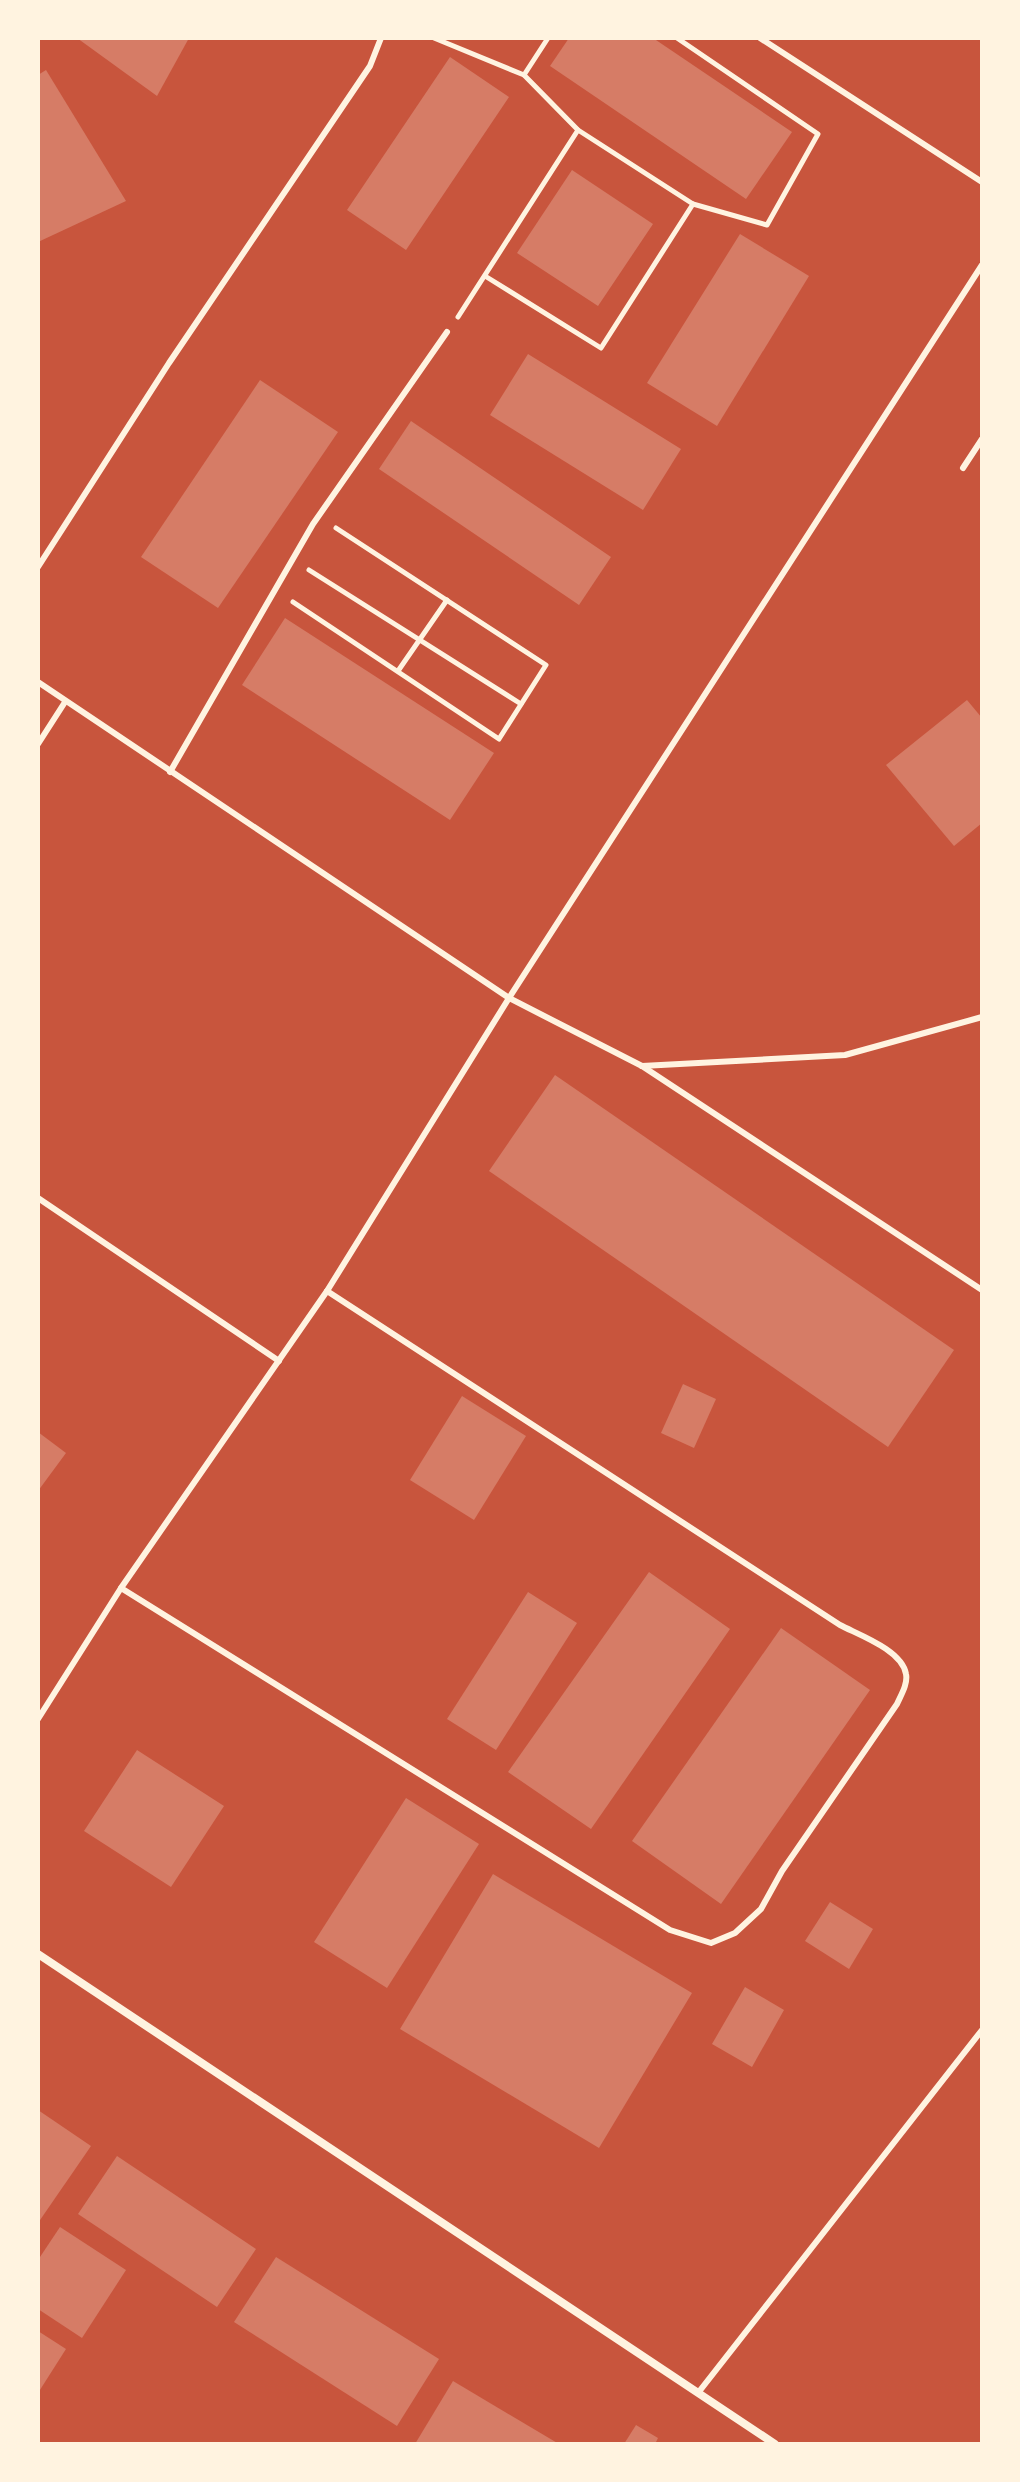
<svg xmlns="http://www.w3.org/2000/svg" width="1020" height="2482" font-family="'Exo 2',sans-serif">
	<style>
		.building { fill: #d67c66 }
		.lines { fill: none; stroke-linecap: round; stroke-linejoin: round }
		.path { stroke: #fff3e0; stroke-width: 5 }
		.service { stroke: #fff3e0; stroke-width: 6 }
		.minor { stroke: #fff3e0; stroke-width: 8 }
	</style>
	<rect width="100%" height="100%" fill="#c8553d"/>
	<g class="building">
		<polygon points="77,38 189,38 157,96"/>
		<polygon points="569,38 653,38 792,132 746,199 550,66"/>
		<polygon points="450,57 509,97 406,250 347,210"/>
		<polygon points="46,70 126,201 38,242 38,75"/>
		<polygon points="572,170 653,224 598,306 517,253"/>
		<polygon points="740,234 809,276 717,426 647,383"/>
		<polygon points="528,354 681,449 643,510 490,415"/>
		<polygon points="260,380 338,432 218,608 141,557"/>
		<polygon points="411,421 611,557 579,605 379,469"/>
		<polygon points="285,618 494,753 450,820 242,685"/>
		<polygon points="967,700 982,718 982,823 954,846 886,765"/>
		<polygon points="555,1075 954,1350 888,1447 489,1171"/>
		<polygon points="683,1384 716,1399 694,1448 661,1433"/>
		<polygon points="462,1396 526,1436 474,1520 410,1480"/>
		<polygon points="38,1432 66,1453 38,1491"/>
		<polygon points="649,1572 730,1629 591,1829 508,1772"/>
		<polygon points="528,1592 577,1623 496,1750 447,1719"/>
		<polygon points="781,1628 870,1690 721,1904 632,1841"/>
		<polygon points="137,1750 224,1806 171,1887 84,1831"/>
		<polygon points="406,1798 479,1844 387,1988 314,1942"/>
		<polygon points="493,1874 692,1993 599,2148 400,2029"/>
		<polygon points="830,1902 873,1929 849,1969 805,1941"/>
		<polygon points="745,1987 784,2010 752,2067 712,2044"/>
		<polygon points="38,2110 91,2146 38,2223"/>
		<polygon points="117,2156 256,2249 217,2307 78,2214"/>
		<polygon points="60,2227 126,2270 82,2338 38,2309 38,2260"/>
		<polygon points="276,2257 439,2359 397,2426 234,2322"/>
		<polygon points="38,2331 66,2349 38,2393"/>
		<polygon points="453,2381 559,2444 415,2444"/>
		<polygon points="636,2425 658,2438 655,2444 624,2444"/>
	</g>
	<g class="lines">
		<g class="path">
			<polyline points="434,38 524,75 548,38"/>
			<polyline points="524,75 578,130"/>
			<polyline points="485,276 601,348 693,204"/>
			<polyline points="458,317 578,130 693,204 767,225 818,134 677,38"/>
			<polyline points="309,570 521,704"/>
			<polyline points="293,602 499,739 546,665 336,528"/>
			<polyline points="398,671 447,600"/>
		</g>
		<g class="service">
			<polyline points="760,38 982,182"/>
			<polyline points="963,468 982,439"/>
			<polyline points="38,567 169,363 370,66 381,38"/>
			<polyline points="38,682 509,998 642,1066 982,1290"/>
			<polyline points="38,744 65,702"/>
			<polyline points="170,772 313,524 447,332"/>
			<polyline points="642,1066 845,1055 982,1017"/>
			<polyline points="38,1198 279,1361"/>
			<path d="M121,1588L670,1930L711,1943L735,1933L761,1909L782,1871L897,1704C901,1695 908,1684 906,1674C902,1650 859,1635 840,1625L327,1291"/>
			<polyline points="38,1719 121,1588 327,1291 509,998 982,265"/>
			<polyline points="698,2393 982,2030"/>
		</g>
		<polyline class="minor" points="38,1954 775,2444"/>
	</g>
	<rect width="1020" height="2482" fill="none" stroke="#fff3e0" stroke-width="80"/>
</svg>
